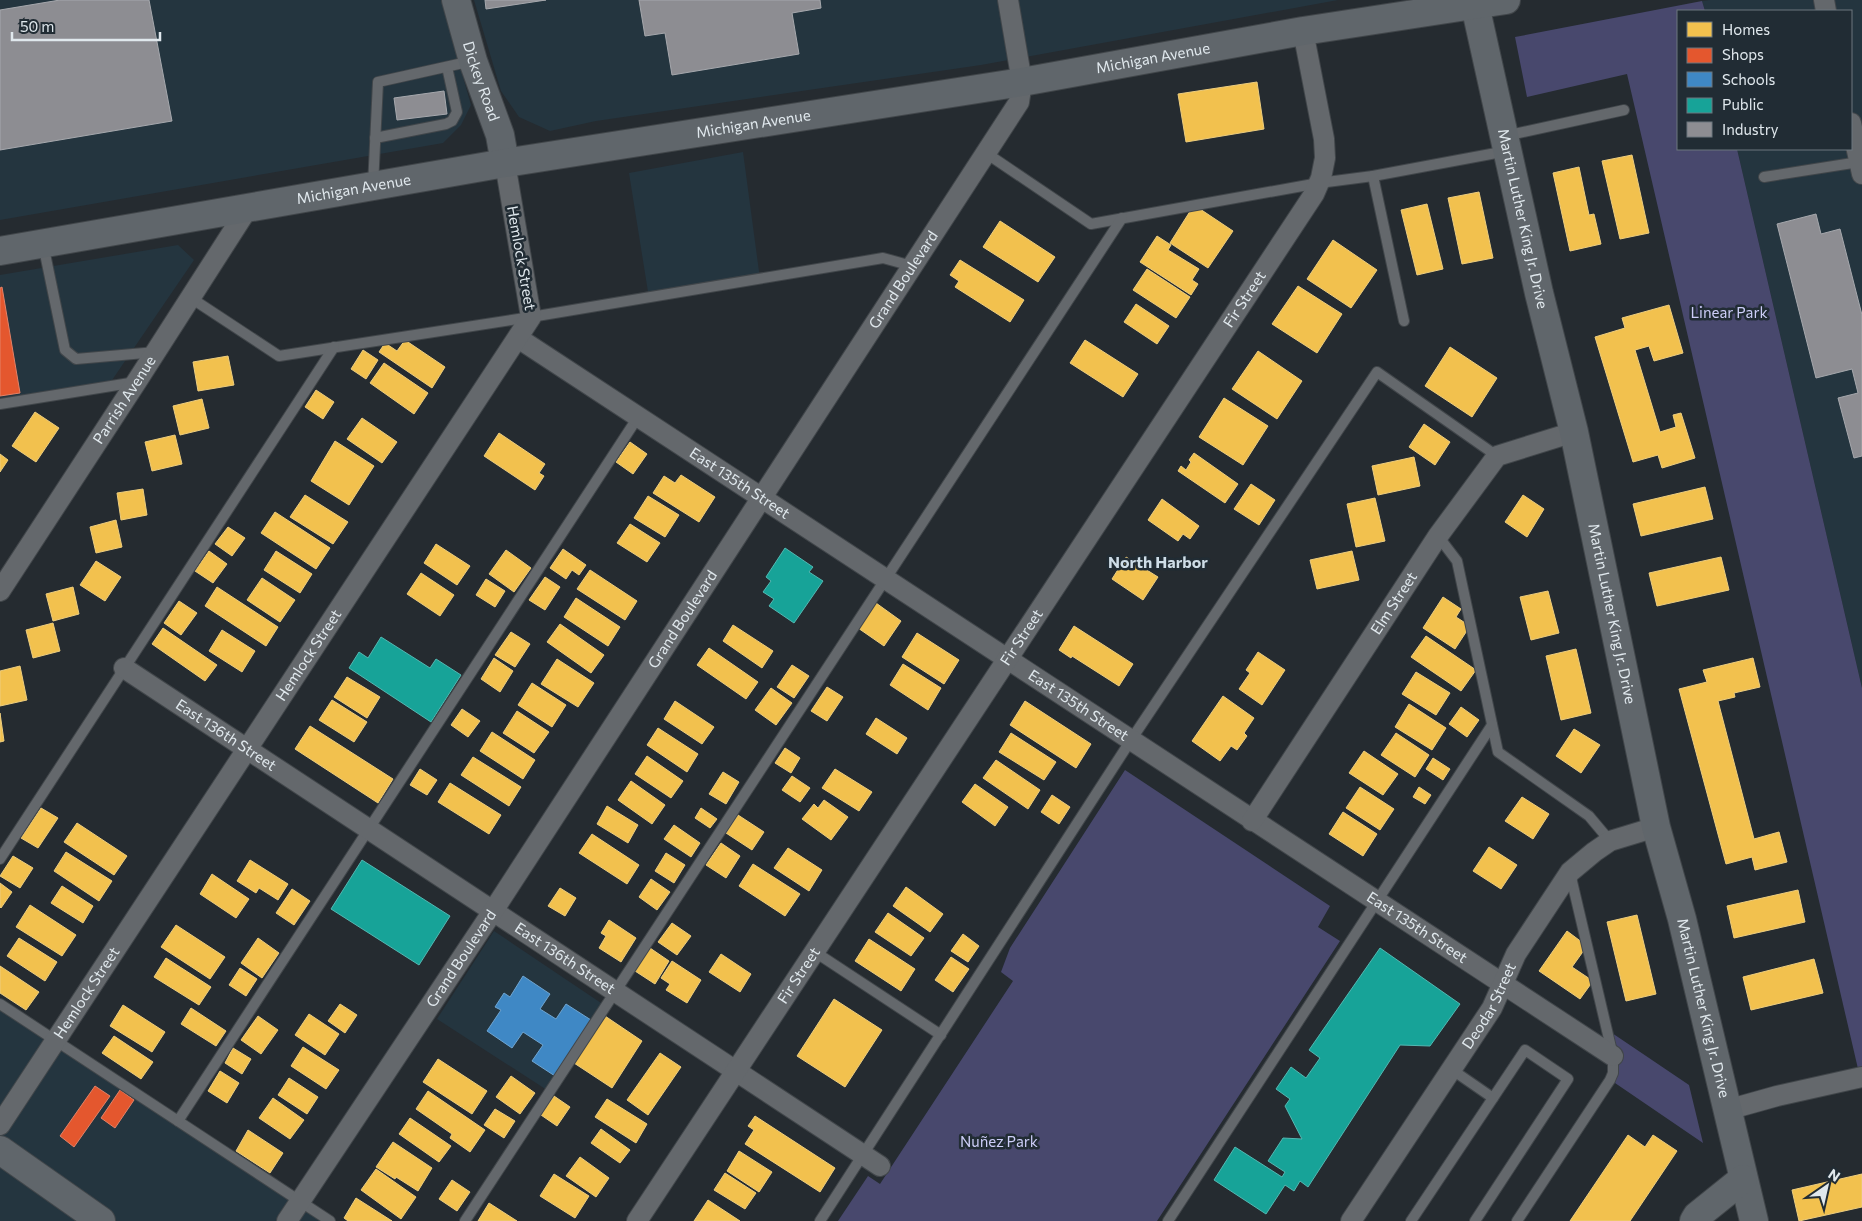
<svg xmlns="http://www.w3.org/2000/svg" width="1862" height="1221" font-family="Commissioner,sans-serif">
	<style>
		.built { fill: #24353f }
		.green { fill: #48486d }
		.homes { fill: #f2c14e; stroke: #edcd7e }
		.shops { fill: #e4572e; stroke: #e38267 }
		.schools { fill: #3f88c5; stroke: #6fa5d1 }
		.public { fill: #17a398; stroke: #53b8b2 }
		.industry { fill: #8d8d92; stroke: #a6a8ad }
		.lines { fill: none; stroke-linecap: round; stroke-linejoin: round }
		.lane-casing { stroke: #41464a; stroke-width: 12 }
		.street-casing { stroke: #41464a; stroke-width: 22 }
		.secondary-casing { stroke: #41464a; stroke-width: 30 }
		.lane { stroke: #64686c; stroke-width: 10 }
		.street { stroke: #64686c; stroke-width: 20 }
		.secondary { stroke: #60666b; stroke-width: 28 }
		.labels { text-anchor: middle; stroke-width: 5; stroke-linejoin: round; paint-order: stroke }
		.street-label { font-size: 15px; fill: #e0e8ed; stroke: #212c34 }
		.park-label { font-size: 15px; fill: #cdcef8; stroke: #212c34 }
		.neighbourhood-label { font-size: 16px; font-weight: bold; fill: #cedde7; stroke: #212c34 }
	</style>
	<rect width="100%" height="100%" fill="#252b30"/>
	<g class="built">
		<polygon points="0,0 441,0 471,105 461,125 443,143 0,220"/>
		<polygon points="474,0 1338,0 981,65 596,121 550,131 519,117 501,91"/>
		<polygon points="1710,0 1862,0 1862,688 1737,149 1851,149 1851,11 1705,11 1702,1"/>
		<polygon points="743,152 760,279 649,298 629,173"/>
		<polygon points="178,245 194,260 108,386 0,404 0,275"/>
		<polygon points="494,931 607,1007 550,1092 437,1019"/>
		<polygon points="0,1004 330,1221 0,1221"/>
	</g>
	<g class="green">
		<polygon points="1702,1 1705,11 1678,11 1678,149 1737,149 1862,688 1862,1086 1627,74 1527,97 1515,37"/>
		<polygon points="1125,770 1330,906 1318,927 1340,941 1157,1221 838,1221 868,1176 880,1184 1013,981 1001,972 1010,948"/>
		<polygon points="1612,1033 1689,1085 1703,1143 1615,1083 1617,1069"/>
	</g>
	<g class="homes">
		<polygon points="1257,82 1264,129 1186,142 1178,94"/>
		<polygon points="1632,155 1649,233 1620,239 1602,161"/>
		<polygon points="1579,167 1589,215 1594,214 1601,244 1570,251 1553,173"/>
		<polygon points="1479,192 1493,258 1462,264 1448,198"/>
		<polygon points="1427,204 1443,269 1417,275 1401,210"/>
		<polygon points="1194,205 1233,231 1208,268 1170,243"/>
		<polygon points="1000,221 1055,257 1038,282 983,247"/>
		<polygon points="1157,236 1171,245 1168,250 1199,269 1192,280 1198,284 1191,295 1140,262"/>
		<polygon points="1333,240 1377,270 1351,308 1307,279"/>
		<polygon points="960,260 1024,300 1010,322 955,287 959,281 950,275"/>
		<polygon points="1147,269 1190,297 1176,318 1133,290"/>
		<polygon points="1298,286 1342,314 1317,353 1272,324"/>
		<polygon points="1136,304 1169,326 1157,344 1124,322"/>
		<polygon points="1669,305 1683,353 1654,361 1649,346 1635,350 1660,432 1676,427 1673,415 1681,413 1695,458 1662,468 1658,455 1633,462 1595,337 1625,328 1622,318"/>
		<polygon points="405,340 445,367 432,388 379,352 385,343 397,351"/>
		<polygon points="1085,340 1138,374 1123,397 1070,363"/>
		<polygon points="1450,347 1497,378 1472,417 1425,386"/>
		<polygon points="363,350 378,360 366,379 351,369"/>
		<polygon points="1258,351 1302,381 1277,419 1232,389"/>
		<polygon points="228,356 234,385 198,391 193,362"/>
		<polygon points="384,363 428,393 414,414 370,383"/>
		<polygon points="316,390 334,402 323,419 305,407"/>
		<polygon points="1224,398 1268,426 1243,465 1199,437"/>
		<polygon points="202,399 209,428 180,435 173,406"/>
		<polygon points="35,412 59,428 36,462 12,446"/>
		<polygon points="362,418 397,442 382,463 347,439"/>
		<polygon points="1424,424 1450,442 1435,465 1409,447"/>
		<polygon points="499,433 545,464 539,473 544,476 535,490 484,456"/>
		<polygon points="175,435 182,464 152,471 145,442"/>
		<polygon points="335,441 374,466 349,505 311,481"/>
		<polygon points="630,442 647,454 633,474 616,462"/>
		<polygon points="1194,453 1238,484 1225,503 1178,471 1181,466 1186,470 1191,462 1189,460"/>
		<polygon points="0,454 8,460 0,472"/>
		<polygon points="1414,457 1420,486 1378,495 1372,466"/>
		<polygon points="681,475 715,497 699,522 653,493 664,476 675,483"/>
		<polygon points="1251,484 1275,500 1259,525 1234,509"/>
		<polygon points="1705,487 1713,519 1641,536 1633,504"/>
		<polygon points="143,489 147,515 121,520 117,493"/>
		<polygon points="305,495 348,522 333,544 290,517"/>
		<polygon points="1523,495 1544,509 1527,537 1505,522"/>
		<polygon points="648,496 679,515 665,537 634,518"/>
		<polygon points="1375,498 1385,541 1356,547 1347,504"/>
		<polygon points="1162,499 1199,526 1190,539 1183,534 1178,541 1148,520"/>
		<polygon points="275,512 330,548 316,569 261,533"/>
		<polygon points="116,520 122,547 96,553 90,527"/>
		<polygon points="630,524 660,543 647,562 617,543"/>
		<polygon points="228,527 245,538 232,556 215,544"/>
		<polygon points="436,544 470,566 457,585 424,563"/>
		<polygon points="563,549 586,565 579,575 572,570 566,579 550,568"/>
		<polygon points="506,550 531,568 514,592 489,574"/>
		<polygon points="209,551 227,564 213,583 195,571"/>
		<polygon points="276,551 312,574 300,593 264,570"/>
		<polygon points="1352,551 1359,580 1317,589 1310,560"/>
		<polygon points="1126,557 1158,577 1143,600 1112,579"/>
		<polygon points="1721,557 1729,590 1657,606 1649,573"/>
		<polygon points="96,561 121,577 105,601 80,585"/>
		<polygon points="590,570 637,601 625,620 577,589"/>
		<polygon points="421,573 454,595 440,616 407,594"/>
		<polygon points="545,577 560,587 545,610 529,600"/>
		<polygon points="262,578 295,600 280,622 247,600"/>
		<polygon points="486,579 505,591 495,607 476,595"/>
		<polygon points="73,587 79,614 53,621 46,594"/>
		<polygon points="217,587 278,627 266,646 205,606"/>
		<polygon points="1548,591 1559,633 1531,640 1520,597"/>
		<polygon points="1443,597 1461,609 1456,617 1470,626 1455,649 1423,628"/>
		<polygon points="576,598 620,627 608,646 564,617"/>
		<polygon points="179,601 197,613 181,635 164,623"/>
		<polygon points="876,603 901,621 884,646 858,628"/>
		<polygon points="53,623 60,651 33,658 26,630"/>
		<polygon points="560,624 604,655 591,673 547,642"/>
		<polygon points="733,625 773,651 762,668 723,641"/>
		<polygon points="1074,626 1133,664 1119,686 1072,656 1071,658 1059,650"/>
		<polygon points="163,628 217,665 205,681 152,644"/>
		<polygon points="222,630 255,651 242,672 209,651"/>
		<polygon points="511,632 530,644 515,667 495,655"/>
		<polygon points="917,633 959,660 944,684 902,657"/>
		<polygon points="1426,636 1476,670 1461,691 1411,657"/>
		<polygon points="709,648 758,682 746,699 697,665"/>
		<polygon points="1576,649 1591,713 1561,720 1546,656"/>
		<polygon points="1258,652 1285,670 1262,705 1239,689 1250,673 1246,670"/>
		<polygon points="494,658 513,671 500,692 481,679"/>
		<polygon points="1753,658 1760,687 1734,693 1735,697 1718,701 1754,839 1779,832 1787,862 1755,870 1752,857 1726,864 1679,689 1707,682 1703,670"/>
		<polygon points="557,659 594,683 578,707 541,684"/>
		<polygon points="903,664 941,688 928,710 890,685"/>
		<polygon points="792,665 809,676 794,698 777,687"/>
		<polygon points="20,666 27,700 0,706 0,671"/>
		<polygon points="1416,672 1450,693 1436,715 1402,694"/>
		<polygon points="347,677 380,697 367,718 334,697"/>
		<polygon points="532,683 566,705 552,727 518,705"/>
		<polygon points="827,687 843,697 827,721 811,711"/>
		<polygon points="771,688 792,703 776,725 755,710"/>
		<polygon points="1223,696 1254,718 1244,733 1247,736 1237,750 1231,746 1220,761 1192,741"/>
		<polygon points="332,700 367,722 354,742 319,720"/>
		<polygon points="675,701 714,727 702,744 664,719"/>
		<polygon points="1025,701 1091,744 1076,768 1010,725"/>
		<polygon points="1409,704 1446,728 1432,750 1395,727"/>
		<polygon points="1461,707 1479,720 1467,737 1449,724"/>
		<polygon points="462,709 480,721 468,737 451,725"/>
		<polygon points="517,711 549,732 534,753 503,733"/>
		<polygon points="0,713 4,741 0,742"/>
		<polygon points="876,718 907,738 897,754 866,734"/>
		<polygon points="310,726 393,779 378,803 295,749"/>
		<polygon points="658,728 698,754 687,772 647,745"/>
		<polygon points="1574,729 1600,745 1581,773 1556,756"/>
		<polygon points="492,732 535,760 523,779 480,751"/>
		<polygon points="1011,733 1056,762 1044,780 999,752"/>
		<polygon points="1396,733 1429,755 1415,777 1381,755"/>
		<polygon points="785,748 800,758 791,773 775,763"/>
		<polygon points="1364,751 1398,774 1383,795 1349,773"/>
		<polygon points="647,756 683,781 671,798 635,774"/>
		<polygon points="473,757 521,787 509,806 461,775"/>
		<polygon points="1433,758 1450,769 1443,780 1426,769"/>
		<polygon points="996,760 1040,790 1028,809 983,778"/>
		<polygon points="420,769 437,780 427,795 410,785"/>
		<polygon points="835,769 872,792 859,811 822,788"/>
		<polygon points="723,772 739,782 726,804 709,794"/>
		<polygon points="792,776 810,788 800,802 782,790"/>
		<polygon points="631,781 665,805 652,824 618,800"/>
		<polygon points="450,783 501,815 489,834 438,802"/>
		<polygon points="975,784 1008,807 995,826 962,802"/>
		<polygon points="1360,787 1394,809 1380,830 1346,808"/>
		<polygon points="1419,787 1431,795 1425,804 1413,797"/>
		<polygon points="1052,795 1070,807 1059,824 1041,812"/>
		<polygon points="1522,797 1549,814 1533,839 1505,821"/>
		<polygon points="824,800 848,817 831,840 802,819 814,804 818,808"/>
		<polygon points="607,806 638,825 628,843 597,824"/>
		<polygon points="41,808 58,818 38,848 21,838"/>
		<polygon points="701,808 717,819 710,828 695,818"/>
		<polygon points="1343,812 1377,834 1363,856 1329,834"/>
		<polygon points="738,815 764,832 752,850 726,833"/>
		<polygon points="77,823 127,856 114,875 64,842"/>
		<polygon points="674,825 700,843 691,857 664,839"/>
		<polygon points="592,834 639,865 627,884 579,853"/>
		<polygon points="721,843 740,856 726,878 706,865"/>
		<polygon points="1489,847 1517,865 1501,889 1473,871"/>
		<polygon points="788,848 822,870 809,891 774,868"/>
		<polygon points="66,852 112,881 99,901 54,871"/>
		<polygon points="666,853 685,865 674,883 655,871"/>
		<polygon points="13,856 33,868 20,888 0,876"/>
		<polygon points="250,860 288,884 278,900 259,888 256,893 237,881"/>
		<polygon points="753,864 800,894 785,916 739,886"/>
		<polygon points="212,874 249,899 236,918 200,894"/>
		<polygon points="651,879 670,892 657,910 639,897"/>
		<polygon points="0,883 12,892 1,908 0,907"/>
		<polygon points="62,886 93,906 83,923 51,903"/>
		<polygon points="906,887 943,914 930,932 893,906"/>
		<polygon points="560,888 576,898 565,916 548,906"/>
		<polygon points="292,889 310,901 294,925 276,913"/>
		<polygon points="1798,890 1805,922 1734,938 1727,906"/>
		<polygon points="30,905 76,935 62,956 16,927"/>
		<polygon points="888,913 924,938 911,956 875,932"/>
		<polygon points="1637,915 1656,994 1626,1001 1607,922"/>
		<polygon points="609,920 636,938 621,962 599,948 606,936 601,933"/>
		<polygon points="672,923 691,936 677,955 658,942"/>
		<polygon points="176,925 225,957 210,979 161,947"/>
		<polygon points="1567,931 1587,946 1572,967 1593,981 1580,999 1539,971"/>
		<polygon points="963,934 979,946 968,962 951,951"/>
		<polygon points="19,938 57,962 45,981 7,956"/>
		<polygon points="258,938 279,953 262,978 241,963"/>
		<polygon points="869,939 915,969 901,991 855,961"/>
		<polygon points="650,948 669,961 655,984 635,971"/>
		<polygon points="721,954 751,974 740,992 709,972"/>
		<polygon points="951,957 969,969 953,992 935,980"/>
		<polygon points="166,958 211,987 199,1005 154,977"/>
		<polygon points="1814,959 1823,993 1751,1010 1743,977"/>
		<polygon points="672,961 701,980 687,1003 666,990 670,984 661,978"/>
		<polygon points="0,966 39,992 26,1010 0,993"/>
		<polygon points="240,968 257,979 246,996 229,985"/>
		<polygon points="834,999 882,1030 845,1087 797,1056"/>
		<polygon points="340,1004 357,1015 345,1033 328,1021"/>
		<polygon points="123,1005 165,1032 152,1052 110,1026"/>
		<polygon points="191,1008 226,1031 216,1046 181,1024"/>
		<polygon points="309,1014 339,1034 325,1055 295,1035"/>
		<polygon points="258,1016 278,1030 261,1054 241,1040"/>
		<polygon points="605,1016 642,1041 612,1088 574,1063"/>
		<polygon points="114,1036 153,1062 141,1079 102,1053"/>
		<polygon points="303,1047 339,1070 326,1089 291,1066"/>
		<polygon points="233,1048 251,1059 242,1074 225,1063"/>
		<polygon points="660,1053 681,1067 648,1115 627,1100"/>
		<polygon points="438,1059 487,1091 472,1114 423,1082"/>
		<polygon points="220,1071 239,1083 227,1103 208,1091"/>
		<polygon points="511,1076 535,1093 520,1114 496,1097"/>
		<polygon points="289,1078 318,1097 307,1114 278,1095"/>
		<polygon points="428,1091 485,1130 470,1152 450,1138 452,1134 416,1109"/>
		<polygon points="554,1096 570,1107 557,1126 541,1115"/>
		<polygon points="273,1098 304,1120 290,1139 259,1118"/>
		<polygon points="607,1099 647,1124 636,1143 595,1117"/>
		<polygon points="495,1109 515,1121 504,1138 484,1125"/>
		<polygon points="755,1116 835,1168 820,1192 745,1144 754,1130 748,1126"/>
		<polygon points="410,1118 451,1146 439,1162 399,1134"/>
		<polygon points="601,1129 630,1150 620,1163 591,1143"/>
		<polygon points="248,1130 283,1153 270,1173 236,1151"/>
		<polygon points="1628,1135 1645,1147 1653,1135 1677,1151 1630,1221 1570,1221"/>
		<polygon points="393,1142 432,1168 418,1191 396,1177 395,1179 376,1167"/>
		<polygon points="739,1151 772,1172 759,1192 727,1171"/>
		<polygon points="580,1157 609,1178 596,1197 566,1176"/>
		<polygon points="376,1169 416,1197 401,1219 361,1190"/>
		<polygon points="725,1173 756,1193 745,1209 714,1190"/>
		<polygon points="554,1174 589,1196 575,1218 540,1196"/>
		<polygon points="1862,1174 1862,1207 1799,1221 1792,1190"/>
		<polygon points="452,1180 470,1192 457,1211 439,1199"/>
		<polygon points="356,1198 392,1221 348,1221 344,1218"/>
		<polygon points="708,1200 740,1221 694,1221"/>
		<polygon points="489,1203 517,1221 478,1221"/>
	</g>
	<g class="shops">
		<polygon points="2,287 20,393 0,396 0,288"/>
		<polygon points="95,1086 110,1096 74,1147 60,1136"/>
		<polygon points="120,1090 134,1100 115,1128 101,1118"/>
	</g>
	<polygon class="schools" points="523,976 550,994 540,1009 556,1019 566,1004 591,1020 555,1076 532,1061 543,1045 523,1032 512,1048 487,1031 501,1010 495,1007 504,993 510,997"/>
	<g class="public">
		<polygon points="785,548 813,567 809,572 823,581 794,623 769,606 774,599 763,592 771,581 766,577"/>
		<polygon points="381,637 430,668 436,659 461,675 431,722 349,668 359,652 368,658"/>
		<polygon points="362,860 450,916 419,965 331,909"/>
		<polygon points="1380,948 1460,1004 1430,1046 1400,1045 1308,1187 1300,1181 1294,1191 1285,1185 1266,1214 1214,1180 1235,1147 1282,1177 1285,1172 1268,1161 1283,1138 1302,1139 1285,1106 1290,1099 1276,1089 1291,1067 1306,1078 1320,1058 1309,1050"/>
	</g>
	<g class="industry">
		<polygon points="60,0 149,0 172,121 0,150 0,10"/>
		<polygon points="485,0 546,0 486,9"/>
		<polygon points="639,0 820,0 821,8 792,13 799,54 672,75 665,33 645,36"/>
		<polygon points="444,91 447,114 397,120 394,98"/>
		<polygon points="1816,214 1821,234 1840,229 1862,315 1862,456 1854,458 1838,398 1858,393 1852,369 1816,378 1777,224"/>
	</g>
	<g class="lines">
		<g class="lane-casing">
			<g id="lane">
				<polyline points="1505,136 1624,110"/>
				<polyline points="375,138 446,124 452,121 457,112 447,67"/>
				<polyline points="986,153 1091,224 1319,183 1373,176 1507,151"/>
				<polyline points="1373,176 1404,321"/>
				<polyline points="1764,177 1859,162"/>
				<polyline points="373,186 378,82 472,61"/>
				<polyline points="43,244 65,350 76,359 156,352"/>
				<polyline points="191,298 279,356 531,317 883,258 912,266"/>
				<polyline points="0,404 136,382"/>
				<polyline points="1438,536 1457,561 1498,752 1589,816 1610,841"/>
				<polyline points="0,859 334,347"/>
				<polyline points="815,952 941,1035"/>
				<polyline points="0,1004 330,1221"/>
				<polyline points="1451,1069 1493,1098"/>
				<polyline points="178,1121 638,417"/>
				<polyline points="465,1221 1122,218"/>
				<polyline points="820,1221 1131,740 1377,372 1497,456"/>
				<polyline points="1168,1221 1492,725"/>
				<polyline points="1411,1221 1525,1050 1568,1079 1475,1221"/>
				<polyline points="1517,1221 1610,1080 1613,1073 1613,1056 1570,873"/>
			</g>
		</g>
		<g class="street-casing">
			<g id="street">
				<polyline points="1824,0 1826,11"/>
				<polyline points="1851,123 1862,174"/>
				<path id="s1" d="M518,338L1613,1056"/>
				<path id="s2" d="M0,591L137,381L248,208"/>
				<path id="s3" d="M124,668L880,1166"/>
				<path id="s4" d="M1252,821L1438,536L1497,456L1574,432"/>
				<polyline points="1727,1110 1777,1096 1862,1077"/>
				<path id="s5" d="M0,1125L531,317L505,163"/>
				<path id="s6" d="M287,1221L493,911L1019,102L1022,82L1008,0"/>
				<path id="s7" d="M637,1221L1314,194L1321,178L1325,158L1324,139L1303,31"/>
				<path id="s8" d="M1351,1221L1492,1008L1516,954L1570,872L1594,852L1610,841L1656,827"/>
			</g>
		</g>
		<g class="secondary-casing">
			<g id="secondary">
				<path id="s9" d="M456,0L473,61L500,135L505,163"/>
				<path id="s10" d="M1475,5L1539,293L1574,432L1656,827L1682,919L1754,1221"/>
				<path id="s11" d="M0,251L505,163L1022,82L1303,31L1506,0"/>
				<polyline points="0,1150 101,1221"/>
				<polyline points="1694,1221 1697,1216 1743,1179"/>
			</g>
		</g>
		<use href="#lane" class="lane"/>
		<use href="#street" class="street"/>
		<use href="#secondary" class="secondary"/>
	</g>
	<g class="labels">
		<g class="street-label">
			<text dy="5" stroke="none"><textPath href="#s11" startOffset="1169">Michigan Avenue</textPath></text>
			<text dy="5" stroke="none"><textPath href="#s9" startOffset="85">Dickey Road</textPath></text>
			<text dy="5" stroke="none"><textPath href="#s11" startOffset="764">Michigan Avenue</textPath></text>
			<text dy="5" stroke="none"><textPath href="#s11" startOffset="359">Michigan Avenue</textPath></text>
			<text dy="5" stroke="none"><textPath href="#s10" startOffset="219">Martin Luther King Jr. Drive</textPath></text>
			<text transform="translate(521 258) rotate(80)" y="5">Hemlock Street</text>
			<text dy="5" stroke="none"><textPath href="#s6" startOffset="1125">Grand Boulevard</textPath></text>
			<text dy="5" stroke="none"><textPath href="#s7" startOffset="1104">Fir Street</textPath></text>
			<text dy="5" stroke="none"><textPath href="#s2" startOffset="228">Parrish Avenue</textPath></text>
			<text dy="5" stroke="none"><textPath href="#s1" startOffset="265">East 135th Street</textPath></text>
			<text dy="5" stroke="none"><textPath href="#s4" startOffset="260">Elm Street</textPath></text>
			<text dy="5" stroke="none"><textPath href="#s10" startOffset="624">Martin Luther King Jr. Drive</textPath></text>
			<text dy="5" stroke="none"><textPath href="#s6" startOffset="720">Grand Boulevard</textPath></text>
			<text dy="5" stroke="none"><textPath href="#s7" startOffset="699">Fir Street</textPath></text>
			<text dy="5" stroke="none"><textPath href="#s5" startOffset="562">Hemlock Street</textPath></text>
			<text dy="5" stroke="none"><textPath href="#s1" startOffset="670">East 135th Street</textPath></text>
			<text dy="5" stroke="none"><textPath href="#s3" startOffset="122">East 136th Street</textPath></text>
			<text dy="5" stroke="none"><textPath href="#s1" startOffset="1075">East 135th Street</textPath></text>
			<text dy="5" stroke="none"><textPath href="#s6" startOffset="315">Grand Boulevard</textPath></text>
			<text dy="5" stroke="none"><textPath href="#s3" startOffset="528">East 136th Street</textPath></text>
			<text dy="5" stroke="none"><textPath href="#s7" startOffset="294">Fir Street</textPath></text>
			<text dy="5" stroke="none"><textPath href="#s5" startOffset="158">Hemlock Street</textPath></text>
			<text dy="5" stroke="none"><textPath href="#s8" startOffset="256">Deodar Street</textPath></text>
			<text dy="5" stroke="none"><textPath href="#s10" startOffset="1029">Martin Luther King Jr. Drive</textPath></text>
		</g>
		<g class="park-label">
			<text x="1729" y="318">Linear Park</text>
			<text x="999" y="1147">Nuñez Park</text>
		</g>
		<g class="neighbourhood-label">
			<text x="1158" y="568">North Harbor</text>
		</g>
	</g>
	<rect x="1677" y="10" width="175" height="140" fill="#212c34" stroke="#6d777e"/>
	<rect x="1687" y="22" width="25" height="15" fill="#f2c14e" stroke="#6d777e"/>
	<text x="1722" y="35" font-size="15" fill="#e0e8ed">Homes</text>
	<rect x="1687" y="48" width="25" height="15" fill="#e4572e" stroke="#6d777e"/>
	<text x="1722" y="60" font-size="15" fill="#e0e8ed">Shops</text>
	<rect x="1687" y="72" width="25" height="15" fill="#3f88c5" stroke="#6d777e"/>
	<text x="1722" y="85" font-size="15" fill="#e0e8ed">Schools</text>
	<rect x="1687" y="98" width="25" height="15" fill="#17a398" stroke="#6d777e"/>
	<text x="1722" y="110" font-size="15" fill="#e0e8ed">Public</text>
	<rect x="1687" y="122" width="25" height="15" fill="#8d8d92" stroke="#6d777e"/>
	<text x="1722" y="135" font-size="15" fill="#e0e8ed">Industry</text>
	<g transform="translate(1827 1186) rotate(34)" stroke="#212c34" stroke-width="4" paint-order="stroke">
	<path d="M0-4L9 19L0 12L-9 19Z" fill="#e0e8ed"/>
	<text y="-8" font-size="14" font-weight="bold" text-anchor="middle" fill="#e0e8ed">N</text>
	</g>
	<path d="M12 32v8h148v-8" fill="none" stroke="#e0e8ed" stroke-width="2.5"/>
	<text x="20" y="32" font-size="15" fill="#e0e8ed" stroke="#212c34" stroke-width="4" paint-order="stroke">50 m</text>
</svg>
